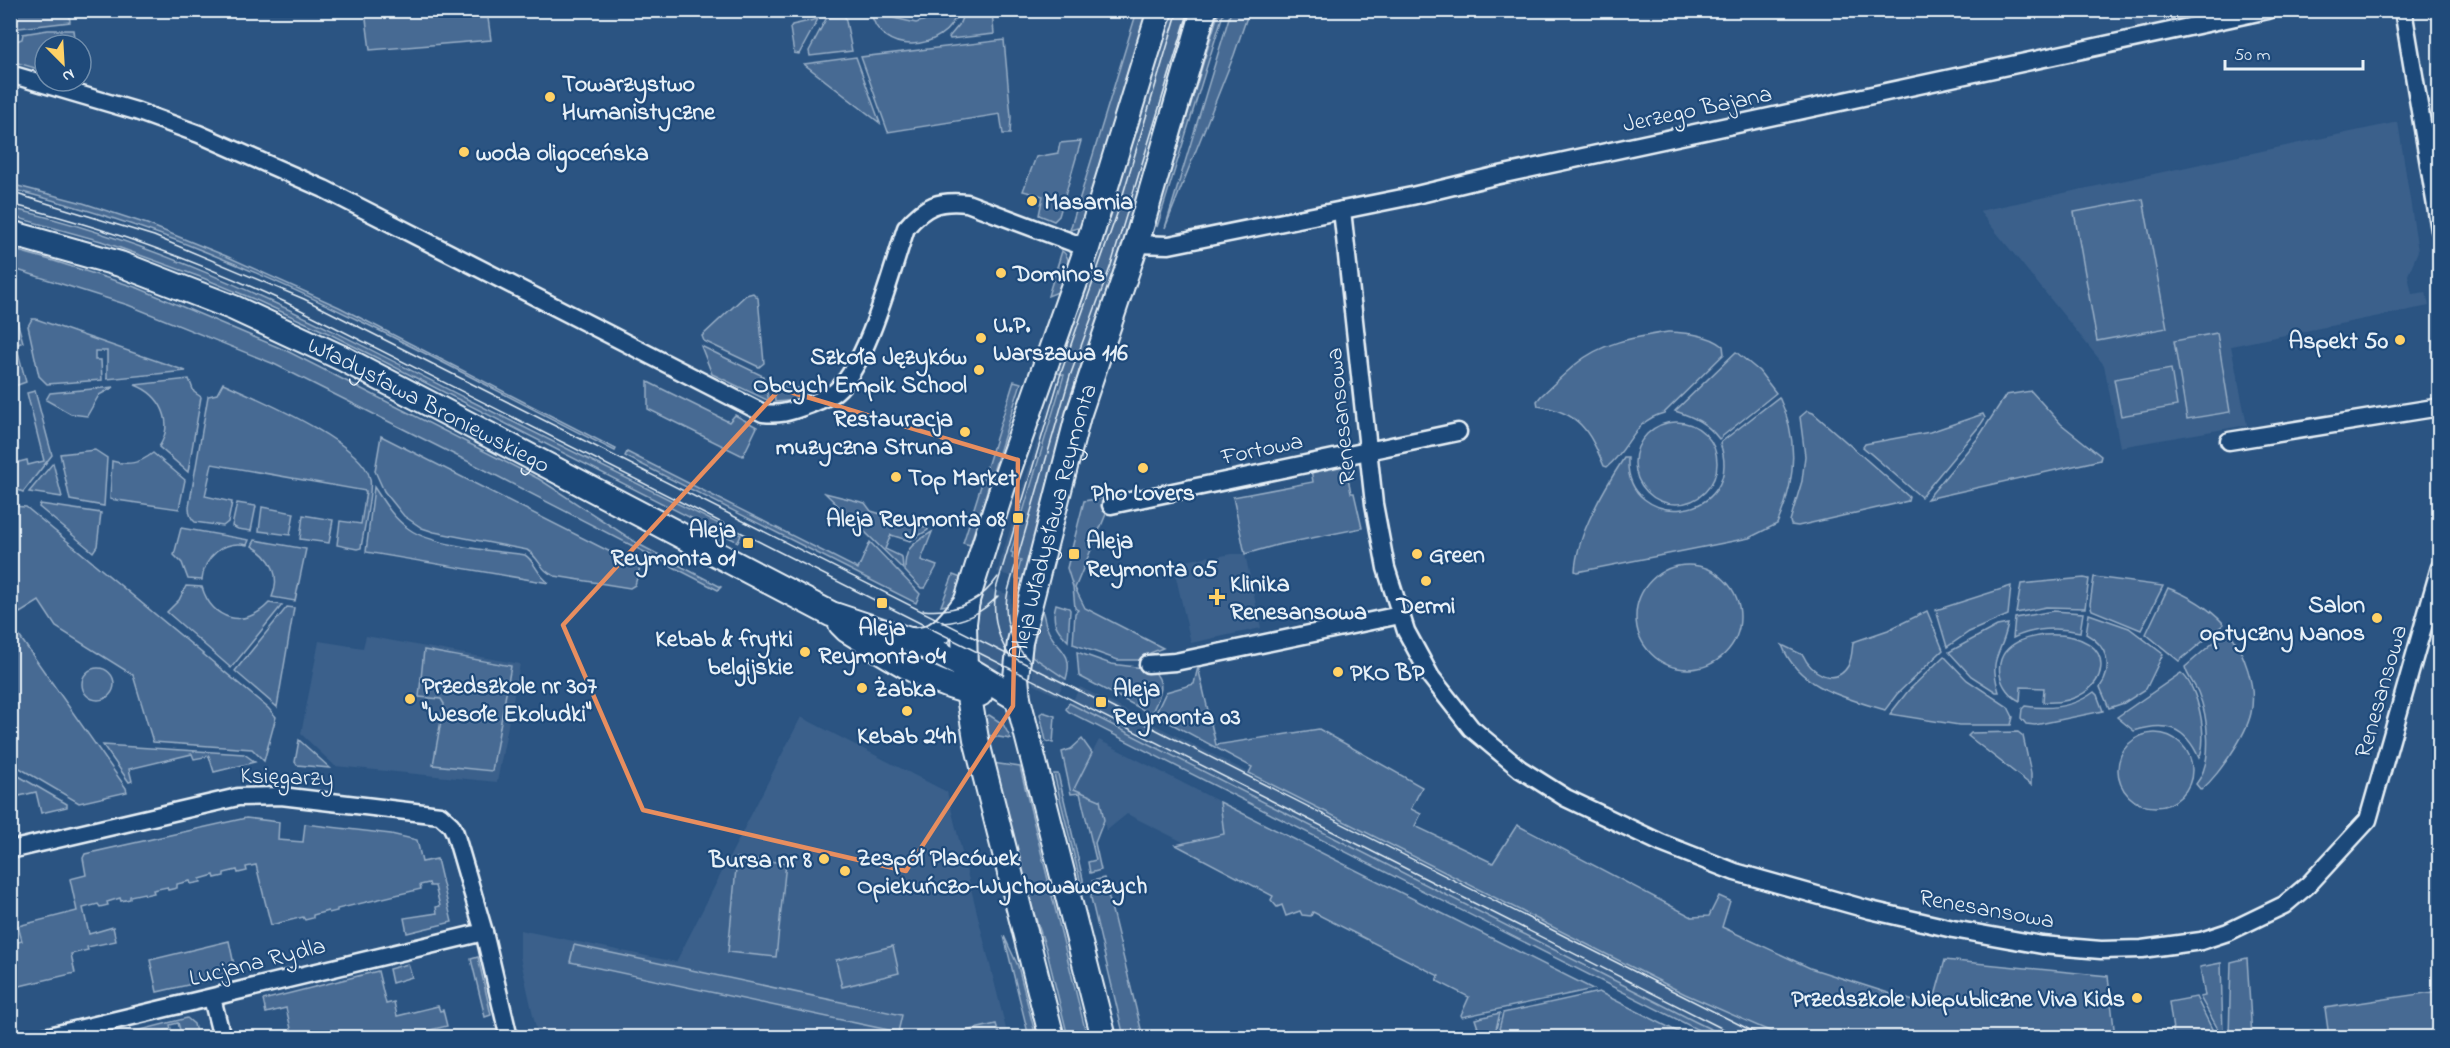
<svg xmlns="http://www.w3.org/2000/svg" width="2450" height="1048" font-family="'Indie Flower',sans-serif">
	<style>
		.built { fill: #3a608b }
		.green { fill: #476b93; stroke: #98aec6; stroke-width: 1.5 }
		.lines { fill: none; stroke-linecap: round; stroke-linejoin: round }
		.minor-casing { stroke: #e8f1f8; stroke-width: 21 }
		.secondary-casing { stroke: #e8f1f8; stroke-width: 28 }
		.minor { stroke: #1f4a7a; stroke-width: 16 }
		.secondary { stroke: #1f4a7a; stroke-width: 24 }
		.tram { stroke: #e8f1f8; stroke-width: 1.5 }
		.marked { fill: none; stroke: #e88e5f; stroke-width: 4.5; stroke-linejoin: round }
		.poi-dot { fill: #ffd166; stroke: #1f4a7a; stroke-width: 2 }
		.labels { text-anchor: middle; stroke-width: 4.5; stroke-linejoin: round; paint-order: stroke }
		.poi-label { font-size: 24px; font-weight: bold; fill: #e8f1f8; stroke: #1f4a7a; text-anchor: start }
		.street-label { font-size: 24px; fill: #e8f1f8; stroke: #1f4a7a }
	</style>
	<rect width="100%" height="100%" fill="#2b5482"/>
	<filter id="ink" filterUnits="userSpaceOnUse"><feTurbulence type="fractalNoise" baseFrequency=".0167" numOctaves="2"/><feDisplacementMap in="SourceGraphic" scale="12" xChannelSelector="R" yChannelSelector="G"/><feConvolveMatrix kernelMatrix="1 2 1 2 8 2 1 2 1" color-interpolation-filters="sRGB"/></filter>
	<g filter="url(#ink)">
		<g class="built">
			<polygon points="2132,11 2200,11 2202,14 2136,29"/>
			<polygon points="2398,122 2418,251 2408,275 2410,285 2412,294 2426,292 2429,306 2231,346 2247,425 2120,447 2104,365 1979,211"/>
			<polygon points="1058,373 1064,375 1013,553 1021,560 1016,578 997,572"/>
			<polygon points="1232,554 1245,554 1261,628 1191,643 1173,564 1209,556 1210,558"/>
			<polygon points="984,587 1011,595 1011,616 1013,623 1005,661 995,671 988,670 975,664 976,632 979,603"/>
			<polygon points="366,636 520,664 497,782 335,766 301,734 319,641 363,648"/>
			<polygon points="1032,656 1066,679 1057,696 1033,684"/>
			<polygon points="1080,687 1685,994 1783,1037 1727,1037 1696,1022 1071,704"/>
			<polygon points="801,717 947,792 1008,1037 538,1037 520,957 520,930 676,962"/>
			<polygon points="1099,740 1220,802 1225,834 1185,843 1127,814 1106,831 1100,800 1074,789"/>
		</g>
		<g class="green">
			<polygon points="965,10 992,11 994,34 950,39 949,37 959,25"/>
			<polygon points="10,11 69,11 70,22 11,29"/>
			<polygon points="365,11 487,11 491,40 370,50"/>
			<path d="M871,11H885L894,18L916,23L932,18L942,11H958C945,54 877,56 871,11Z"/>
			<polygon points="1137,11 1148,11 1082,227 1070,230"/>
			<polygon points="1171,11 1197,11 1128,235 1079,371 1024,580 1016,578 1021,561 1012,558 1013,553 1011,552 1064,375 1052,371"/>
			<polygon points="1219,11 1224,11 1157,227 1156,219"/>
			<polygon points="1231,11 1249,11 1234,55 1165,228"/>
			<polygon points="845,16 852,51 810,56 809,51 827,17"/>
			<polygon points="818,19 799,54 794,53 790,28 792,25"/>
			<polygon points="48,30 73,30 75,45 45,45 45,71 11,61 11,43 22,39 23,34"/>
			<polygon points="1004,40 1011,117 1010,134 1003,134 1000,114 888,132 861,57"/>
			<polygon points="856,57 880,123 804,64"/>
			<polygon points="1081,141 1059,216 1054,221 1039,215 1043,196 1023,191 1036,157 1058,153 1060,143"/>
			<path d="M10,184L83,203L147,224L226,256L339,307L616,449L615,451C480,383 346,308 206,252C142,226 77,206 11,189Z"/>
			<polygon points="2143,199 2167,328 2097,341 2074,212"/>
			<path d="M10,208C172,245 319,323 465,398C557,444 649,489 741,535L738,542L330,334L256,300L203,278L101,241L11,216Z"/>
			<polygon points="11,249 54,261 138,288 287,351 539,479 640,545 721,587 718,590 497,476 274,364 128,305 11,268"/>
			<path d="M1062,251C1076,261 1063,279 1058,292L1048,296Z"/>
			<polygon points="753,293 758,298 764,363 759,367 704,341 702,336 746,295"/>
			<polygon points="11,316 17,321 23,342 16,345 26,382 15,386 10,370"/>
			<polygon points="32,319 36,319 186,371 107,379 107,351 95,351 95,360 101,360 102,380 47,384 39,376 28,326"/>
			<path d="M1668,332C1686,333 1708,334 1723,346L1724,354L1664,413C1632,421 1630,449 1607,467L1604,466C1589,430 1579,412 1538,406L1537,401L1541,396C1553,385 1564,374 1576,364C1602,342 1636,337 1668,332Z"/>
			<polygon points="2217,333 2230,412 2187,419 2174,341"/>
			<polygon points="701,346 763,376 769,401 712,374"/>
			<path d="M1736,352L1759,371L1776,393L1719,439C1707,423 1694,417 1675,411Z"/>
			<polygon points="2171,369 2177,406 2121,416 2114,379"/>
			<path d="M189,379L194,392L201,397L188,472L159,447C175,422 161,395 135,385Z"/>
			<polygon points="773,381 789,388 806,388 814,393 798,400 775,402"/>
			<polygon points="1014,381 1021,383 970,545 963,543"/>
			<polygon points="648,382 729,422 735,415 757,427 743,456 648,409"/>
			<path d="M223,383C256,398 364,443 370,479C373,491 363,533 361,548L357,549L337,545L340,521L361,524L366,491L212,464L205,496L232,502L228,522L223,526L195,522C190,518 189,513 189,507L208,396L217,394Z"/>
			<polygon points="114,387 99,395 87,416 71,414 46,400 50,393"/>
			<polygon points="35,391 52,455 23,492 11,487 11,464 27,460 28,465 44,461 27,393"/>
			<polygon points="2031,391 2061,424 2101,456 2100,460 1927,499 1978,438 2006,395"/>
			<path d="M1779,397C1799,439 1796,482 1777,524L1749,538L1577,572L1575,571C1577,534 1604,489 1624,458H1628C1624,535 1747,522 1720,443Z"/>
			<polygon points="1807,411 1813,413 1909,497 1908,501 1798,526 1791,525 1790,521 1802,481 1805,456 1800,417"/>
			<polygon points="1983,414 1985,418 1981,424 1921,497 1863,447 1865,444 1930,432"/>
			<circle cx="1676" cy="463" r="41"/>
			<path d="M381,436L640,567L635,585L630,588L555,576C541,572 539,557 527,550L434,532L422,528L404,516L384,491L375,471Z"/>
			<polygon points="95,450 107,458 104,506 70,500 60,454"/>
			<polygon points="627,452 858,569 870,542 920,594 916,603 625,456"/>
			<path d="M153,453L185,480L179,509L110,499L112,461C128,466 140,463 153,453Z"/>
			<polygon points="1349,460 1351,476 1348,478 1351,493 1354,493 1362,528 1277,545 1245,554 1233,497 1313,482 1311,469"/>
			<polygon points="53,463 62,497 29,492"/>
			<path d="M374,487C384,502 393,518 409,529C432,546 495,551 525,555C535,561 536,574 549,583L366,552Z"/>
			<polygon points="825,493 865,503 871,511 928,528 928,530 910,541 891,535 885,549 902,557 903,569"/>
			<polygon points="1108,497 1106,514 1075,588 1085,608 1163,648 1150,653 1147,660 1118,660 1073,644 1075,613 1078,610 1075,608 1073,587 1067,568 1084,501"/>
			<polygon points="237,503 256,506 251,531 238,529 232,526"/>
			<polygon points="40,504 101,513 97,546 93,552 39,507"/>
			<polygon points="11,506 26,507 268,708 276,717 264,761 252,749 153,742 133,675 56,627 39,601 20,613 11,599"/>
			<polygon points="262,507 294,513 290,535 259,531"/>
			<polygon points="303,515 333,520 329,543 300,539"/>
			<path d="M181,528L249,540L247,545C223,540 204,557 202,580L188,579L182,563L174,555Z"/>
			<path d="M932,532L921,560L937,566L925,588H921L905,571C904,547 913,544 932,532Z"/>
			<path d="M255,540L306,549L295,601L272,597C281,576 272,557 252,546Z"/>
			<circle cx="1688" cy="617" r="52"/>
			<polygon points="953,575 961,578 953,604 941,606"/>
			<polygon points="2094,577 2163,586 2141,630 2092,610 2090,604"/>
			<polygon points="2084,578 2089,579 2085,608 2046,607 2016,613 2021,584"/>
			<path d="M186,586L202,587C212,621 245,629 269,603L282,605L231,668L167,612L179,600Z"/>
			<polygon points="2011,586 2008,615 1969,632 1947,647 1936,610"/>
			<path d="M2168,588C2190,596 2208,607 2224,624L2179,661L2146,634Z"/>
			<path d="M1056,604L1069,608L1070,610L1068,641C1056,629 1051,621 1056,604Z"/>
			<path d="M1040,605C1044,612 1044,621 1047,628C1055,650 1075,650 1066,679L1032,656L1034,625Z"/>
			<polygon points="287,607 294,608 277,707 235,671"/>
			<path d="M1927,611L1943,650L1897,694L1885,710C1846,698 1798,688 1782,645L1803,655C1810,672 1835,688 1848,666C1852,659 1852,651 1853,642L1888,630Z"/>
			<path d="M2053,611L2083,613L2080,632C2057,627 2034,628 2013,638L2015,618Z"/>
			<path d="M2089,614L2129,628L2163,654L2146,689L2124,703L2109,708L2100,687C2114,668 2107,645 2086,634Z"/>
			<polygon points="10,623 126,788 127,792 79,803 11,763"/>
			<path d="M2008,624C2001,658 1988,655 1999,692H1996L1971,676L1949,652L1997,626Z"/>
			<path d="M2228,630C2244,652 2257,686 2251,713C2248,727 2239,742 2231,754C2222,767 2213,780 2201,790L2196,784C2214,762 2208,716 2198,692C2194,683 2187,676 2185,667Z"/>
			<path d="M2043,635C2128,629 2112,707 2043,702L2044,688L2021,687L2020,701C1999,691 1991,661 2011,646C2020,639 2032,637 2043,635Z"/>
			<polygon points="424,650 511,666 492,771 433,765 444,704 441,699 419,697"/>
			<path d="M1077,652L1111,664L1152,669C1168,685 1159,697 1151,714L1079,676Z"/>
			<polygon points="1944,656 1967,680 2008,707 2013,717 2011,725 1959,725 1890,714 1908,691"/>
			<polygon points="1198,667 1216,745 1319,729 1422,787 1411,809 1421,814 1415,826 1493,863 1517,825 1692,917 1709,916 1719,896 1730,901 1722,927 1810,968 1932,1007 1945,960 2108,976 2115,1037 1783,1037 1685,994 1249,773 1252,767 1155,715 1166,692 1194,684"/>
			<circle cx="98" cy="684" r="16"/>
			<path d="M2181,673C2198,685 2209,740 2199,758C2185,726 2165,721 2134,731L2117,717Z"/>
			<path d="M2094,692L2097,695L2103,711L2035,725L2026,724L2021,718L2022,709L2025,706C2050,710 2074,707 2094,692Z"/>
			<polygon points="1069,703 1696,1022 1727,1037 1712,1037 1069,712 1066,709"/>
			<polygon points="1043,712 1055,716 1053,743 1046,741 1040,714"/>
			<polygon points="989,715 1003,724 1011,739 986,735 983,718"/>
			<polygon points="2018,732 2023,736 2031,773 2031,785 1968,736 1971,733"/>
			<circle cx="2155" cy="770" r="37"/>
			<polygon points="1082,739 1092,753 1074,789 1100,800 1104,820 1095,843 1101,870 1090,873 1088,862 1096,860 1080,793 1071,794 1062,752 1071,749"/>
			<polygon points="299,740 330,768 297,765 295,762"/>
			<polygon points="103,745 244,754 255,762 214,772 209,756 194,759 192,754 129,769 132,781 129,782"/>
			<polygon points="992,763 1020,767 1087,1037 1068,1037 1046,948 1025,887"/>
			<polygon points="10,771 67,804 67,807 41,813 36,792 11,798"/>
			<polygon points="1054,774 1058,774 1083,879 1083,892"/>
			<polygon points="1220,802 1593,989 1462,1017 1461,1015 1469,997 1437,981 1439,976 1313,912 1311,916 1302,915 1300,911 1286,916 1282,905 1277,907 1271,900 1273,896 1176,845 1224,834"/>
			<polygon points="246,818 279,822 278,840 303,842 305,824 391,834 417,840 422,862 437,859 452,922 407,933 404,918 437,913 436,907 440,906 435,886 430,886 429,883 420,885 421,889 337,909 337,911 329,913 328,911 313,915 313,918 305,920 303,917 271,925 256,865 246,867 247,871 238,873 237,870 224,873 224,876 215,878 214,875 200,879 201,882 191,884 190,881 177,884 177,888 168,890 167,887 153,890 154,893 145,895 144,893 130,896 130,899 121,901 120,898 107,902 108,905 100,907 98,904 83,908 89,934 113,927 116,941 87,947 88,950 71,954 75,973 11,988 11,944 22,941 18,926 77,911 70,879 86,875 83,858 85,854"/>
			<polygon points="737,858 786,863 776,957 728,952"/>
			<polygon points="1104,878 1143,1037 1124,1037 1091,898 1092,881"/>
			<polygon points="1004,936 1018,966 1036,1037 1029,1037"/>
			<polygon points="229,941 236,974 157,992 150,960"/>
			<polygon points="574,945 902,1015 898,1032 570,962"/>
			<polygon points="893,946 899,973 842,987 836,960"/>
			<polygon points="478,957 491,1015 485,1017 471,959"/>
			<polygon points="2247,958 2252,1037 2229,1037 2231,962"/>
			<polygon points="2221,963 2223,1037 2223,1038 2200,997 2205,996 2200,967"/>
			<polygon points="408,964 412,977 392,983 389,969"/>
			<polygon points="378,971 386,1004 394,1002 397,1016 438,1006 440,1011 443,1010 447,1026 401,1037 293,1037 286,1008 266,1013 263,1000"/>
			<polygon points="2439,991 2439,1037 2329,1037 2325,1008"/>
			<polygon points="1599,992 1688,1037 1497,1037 1503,1013"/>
			<polygon points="2196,997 2216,1037 2174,1037 2169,1002"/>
			<polygon points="1500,1013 1494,1037 1481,1037 1475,1019"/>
			<polygon points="187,1018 194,1024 197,1037 182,1037 178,1023 170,1025 171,1029 158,1032 159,1037 114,1037"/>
			<polygon points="996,1024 1000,1037 941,1037"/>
		</g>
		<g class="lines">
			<g class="minor-casing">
				<g id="minor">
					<polyline points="2403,10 2440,230"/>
					<path d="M10,74L136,111L199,134L324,189L763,413C779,415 789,412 803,407C814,403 828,398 836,391C868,364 892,269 906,228C925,205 939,200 967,203L1087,248"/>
					<polyline points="1342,210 1374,504 1386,568 1406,631 1431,677 1471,728 1520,769 1566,798 1661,843 1735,872 1870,910 1953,929 2042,945 2101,950 2142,949 2201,941 2228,932 2284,905 2309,884 2368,820 2440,567"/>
					<polyline points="1136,244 1169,245 1412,196 1495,176 2268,10"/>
					<polyline points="2229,441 2440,407"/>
					<polyline points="1111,505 1458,432"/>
					<polyline points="1148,664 1175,662 1400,615"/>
					<polyline points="10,850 238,797 281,796 440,815 451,825 455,833 484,932 509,1038"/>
					<polyline points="212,998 222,1038"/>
					<polyline points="41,1038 484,932"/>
				</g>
			</g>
			<g class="secondary-casing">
				<g id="secondary">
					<path id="s1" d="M10,233L120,264L234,308L344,359L831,614L921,644L965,667L1018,699"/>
					<path d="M841,624L847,630C888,655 933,687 980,694"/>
					<path d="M911,640C938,643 953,619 967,601"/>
					<polyline points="1052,1038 976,739 965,673 964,623 967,600 1003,486 1087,248 1160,10"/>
					<path id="s2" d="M1104,1038L1018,699L1016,677L1020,642L1078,416L1136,244L1204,10"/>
				</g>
			</g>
			<use href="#minor" class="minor"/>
			<use href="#secondary" class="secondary"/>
			<g class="tram">
				<polyline points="10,192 154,236 304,299 1766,1038"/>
				<path d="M10,204C105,227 197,261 285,302L1741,1038"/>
				<path d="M923,610C954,613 980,603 998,577"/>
				<path d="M942,623C964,622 983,612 998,596"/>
				<path d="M1010,657C996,635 992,614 996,589L1061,373L1118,211L1178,10"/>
				<path d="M1031,662C1010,644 1002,617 1008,591L1070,376L1111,265L1189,10"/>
			</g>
		</g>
	</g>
	<path class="marked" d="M780,389L1018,460L1013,706L906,871L643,810L563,625Z"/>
	<g class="poi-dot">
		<circle cx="550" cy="97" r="6"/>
		<circle cx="464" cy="152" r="6"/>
		<circle cx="1032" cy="201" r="6"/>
		<circle cx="1001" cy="273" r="6"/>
		<circle cx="981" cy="338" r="6"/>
		<circle cx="2400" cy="340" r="6"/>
		<circle cx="979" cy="370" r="6"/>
		<circle cx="965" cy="432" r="6"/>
		<circle cx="1143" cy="468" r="6"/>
		<circle cx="896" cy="477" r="6"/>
		<rect x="1012" y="512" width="12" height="12" rx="3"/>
		<rect x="742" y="537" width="12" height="12" rx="3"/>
		<rect x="1068" y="548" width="12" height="12" rx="3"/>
		<circle cx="1417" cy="554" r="6"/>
		<circle cx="1426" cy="581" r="6"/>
		<path d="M1214 588h6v6h6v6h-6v6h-6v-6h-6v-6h6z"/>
		<rect x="876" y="597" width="12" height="12" rx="3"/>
		<circle cx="2377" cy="618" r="6"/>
		<circle cx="805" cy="652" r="6"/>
		<circle cx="1338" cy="672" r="6"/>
		<circle cx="862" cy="688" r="6"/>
		<circle cx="410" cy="699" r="6"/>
		<rect x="1095" y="696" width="12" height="12" rx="3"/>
		<circle cx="907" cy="711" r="6"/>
		<circle cx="824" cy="859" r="6"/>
		<circle cx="845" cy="871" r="6"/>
		<circle cx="2137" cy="998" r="6"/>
	</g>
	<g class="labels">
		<g class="poi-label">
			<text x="562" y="91">Towarzystwo<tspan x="562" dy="28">Humanistyczne</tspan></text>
			<text x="476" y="160">woda oligoceńska</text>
			<text x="1044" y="209">Masarnia</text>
			<text x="1013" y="281">Domino's</text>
			<text x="993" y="332">U.P.<tspan x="993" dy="28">Warszawa 116</tspan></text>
			<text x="2388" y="348" text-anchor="end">Aspekt 50</text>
			<text x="967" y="364" text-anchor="end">Szkoła Języków<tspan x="967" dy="28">Obcych Empik School</tspan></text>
			<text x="953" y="426" text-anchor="end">Restauracja<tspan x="953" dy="28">muzyczna Struna</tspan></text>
			<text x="908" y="485">Top Market</text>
			<text x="1143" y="500" text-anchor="middle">Pho Lovers</text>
			<text x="1006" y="526" text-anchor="end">Aleja Reymonta 08</text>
			<text x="736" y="537" text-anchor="end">Aleja<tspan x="736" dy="28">Reymonta 01</tspan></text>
			<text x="1086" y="548">Aleja<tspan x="1086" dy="28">Reymonta 05</tspan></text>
			<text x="1429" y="562">Green</text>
			<text x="1230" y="591">Klinika<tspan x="1230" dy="28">Renesansowa</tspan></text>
			<text x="2365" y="612" text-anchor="end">Salon<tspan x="2365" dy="28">optyczny Nanos</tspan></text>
			<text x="1426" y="613" text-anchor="middle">Dermi</text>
			<text x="882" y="635" text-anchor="middle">Aleja<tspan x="882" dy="28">Reymonta 04</tspan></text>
			<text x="793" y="646" text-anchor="end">Kebab &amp; frytki<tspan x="793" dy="28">belgijskie</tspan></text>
			<text x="1350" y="680">PKO BP</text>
			<text x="422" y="693">Przedszkole nr 307<tspan x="422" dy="28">"Wesołe Ekoludki"</tspan></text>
			<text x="874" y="696">Żabka</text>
			<text x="1113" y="696">Aleja<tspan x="1113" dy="28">Reymonta 03</tspan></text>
			<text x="907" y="743" text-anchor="middle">Kebab 24h</text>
			<text x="857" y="865">Zespół Placówek<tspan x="857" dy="28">Opiekuńczo-Wychowawczych</tspan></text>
			<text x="812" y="867" text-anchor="end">Bursa nr 8</text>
			<text x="2125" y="1006" text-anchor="end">Przedszkole Niepubliczne Viva Kids</text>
		</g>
		<g class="street-label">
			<text transform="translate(1697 108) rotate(-12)" y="8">Jerzego Bajana</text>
			<text dy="8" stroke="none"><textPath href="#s1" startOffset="454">Władysława Broniewskiego</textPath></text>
			<text transform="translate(1340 416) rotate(-96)" y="8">Renesansowa</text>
			<text transform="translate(1262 448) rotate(-12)" y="8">Fortowa</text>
			<text dy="8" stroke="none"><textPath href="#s2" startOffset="532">Aleja Władysława Reymonta</textPath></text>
			<text transform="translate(2380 691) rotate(-74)" y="8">Renesansowa</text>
			<text transform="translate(287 776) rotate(2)" y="8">Księgarzy</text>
			<text transform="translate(1987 908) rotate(10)" y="8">Renesansowa</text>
			<text transform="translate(257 961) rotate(-14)" y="8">Lucjana Rydla</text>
		</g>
	</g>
	<rect width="2450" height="1048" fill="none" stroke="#1f4a7a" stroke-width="36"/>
	<rect x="18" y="18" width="2414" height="1012" fill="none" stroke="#e8f1f8" stroke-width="2" filter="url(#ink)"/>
	<g transform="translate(63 63) rotate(156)"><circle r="28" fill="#1f4a7a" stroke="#6f8dac" stroke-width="1.5"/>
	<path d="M0-4.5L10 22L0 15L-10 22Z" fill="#ffd166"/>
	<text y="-9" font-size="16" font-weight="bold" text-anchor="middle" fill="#e8f1f8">N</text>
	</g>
	<path d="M2225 60v9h138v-9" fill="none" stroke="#e8f1f8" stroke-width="3"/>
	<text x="2234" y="60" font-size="18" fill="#e8f1f8" stroke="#1f4a7a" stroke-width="4.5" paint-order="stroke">50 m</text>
</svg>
